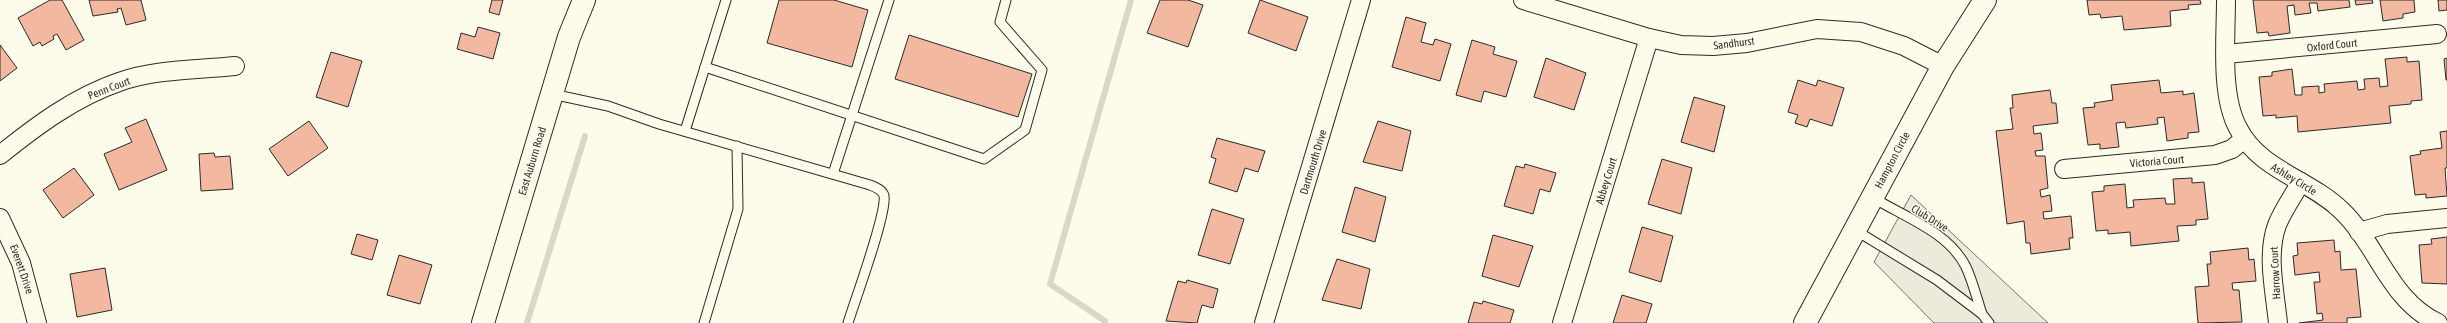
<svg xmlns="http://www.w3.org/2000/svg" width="2447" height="323" font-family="'Asap Condensed',sans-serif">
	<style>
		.green { fill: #ecebdb; stroke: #74746e }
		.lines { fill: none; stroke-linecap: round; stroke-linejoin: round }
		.stream { stroke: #d8d7c9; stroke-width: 6 }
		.building { fill: #f2b8a0; stroke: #2b2b2b }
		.lane-casing { stroke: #2b2b2b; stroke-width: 11 }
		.street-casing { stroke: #2b2b2b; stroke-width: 20 }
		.secondary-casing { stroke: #2b2b2b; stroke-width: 24 }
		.lane { stroke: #fdfbea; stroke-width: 9 }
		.street { stroke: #fdfbea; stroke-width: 18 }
		.secondary { stroke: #fdfbea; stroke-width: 22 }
		.labels { text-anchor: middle; stroke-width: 3; stroke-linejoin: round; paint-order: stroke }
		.street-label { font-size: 11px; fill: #2b2b2b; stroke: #fdfbea }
	</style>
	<rect width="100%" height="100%" fill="#fdfbea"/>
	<polygon class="green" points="1911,195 2048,323 1934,323 1874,262"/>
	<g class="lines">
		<g class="stream">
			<polyline points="527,323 585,136"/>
			<polyline points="1104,323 1105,321 1050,284 1131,0"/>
		</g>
	</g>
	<g class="building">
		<polygon points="50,0 62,0 84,40 66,50 57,34 53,36 54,39 42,46 40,42 33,46 18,18"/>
		<polygon points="89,0 141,0 146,20 126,25 121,8 117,9 118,12 93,16"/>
		<polygon points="492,0 503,0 499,15 489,12"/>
		<polygon points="779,0 834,0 868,10 852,67 767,43"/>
		<polygon points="1160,0 1188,0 1203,5 1188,47 1147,33"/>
		<polygon points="1260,0 1308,17 1296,51 1248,33"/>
		<polygon points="2087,0 2200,0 2201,4 2188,5 2189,9 2170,11 2171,26 2124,30 2122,16 2101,18 2100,14 2089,15"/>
		<polygon points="2253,0 2349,0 2350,7 2318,11 2317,3 2309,3 2311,13 2295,15 2294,5 2287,6 2290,33 2269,36 2268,32 2257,33"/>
		<polygon points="2355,0 2372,0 2373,3 2356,5"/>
		<polygon points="2380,0 2414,0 2415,12 2403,14 2403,18 2383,21"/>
		<polygon points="2438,0 2447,0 2447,10 2439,11"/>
		<polygon points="1406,17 1426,23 1421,42 1433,45 1435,39 1451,44 1440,81 1392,67"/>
		<polygon points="478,27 500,33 493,59 457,49 461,33 475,37"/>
		<polygon points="909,35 1032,74 1018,117 895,79"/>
		<polygon points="1472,40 1495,47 1493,54 1517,61 1506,97 1484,91 1481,102 1456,95"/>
		<polygon points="0,45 17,68 0,81"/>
		<polygon points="331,52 362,61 348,107 316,97"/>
		<polygon points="2407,57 2407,62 2419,61 2422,100 2411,101 2411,104 2389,106 2391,123 2298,132 2297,116 2276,118 2276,115 2263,116 2259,77 2272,76 2272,72 2292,69 2295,95 2302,95 2302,87 2319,86 2319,93 2325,92 2324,84 2357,81 2358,90 2365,89 2364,79 2379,78 2380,87 2388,86 2385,59"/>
		<polygon points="1546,58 1586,73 1574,110 1534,97"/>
		<polygon points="2447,58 2447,80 2446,80 2444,59"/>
		<polygon points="1798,80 1816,86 1818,80 1844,88 1832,126 1810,119 1807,127 1795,123 1798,115 1788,112"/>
		<polygon points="2159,80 2161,93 2183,91 2183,95 2194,93 2199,132 2188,133 2188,138 2167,141 2164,117 2157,118 2158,124 2126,128 2125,122 2116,123 2119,147 2100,149 2100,144 2088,145 2083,108 2095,107 2094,103 2113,100 2111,85"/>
		<polygon points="2050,90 2052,103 2056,103 2058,123 2033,126 2034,134 2041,133 2043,150 2035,151 2036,156 2045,156 2048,188 2040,190 2041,197 2050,195 2052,211 2043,212 2044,219 2071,216 2073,238 2069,238 2070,249 2031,254 2030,243 2026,243 2024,221 2007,224 1996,131 2013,129 2010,108 2013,108 2012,95"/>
		<polygon points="1694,97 1725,106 1714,152 1681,142"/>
		<polygon points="146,119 167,170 119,190 104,154 132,142 125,128"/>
		<polygon points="309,121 328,148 288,176 269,149"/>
		<polygon points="1378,121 1411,131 1402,171 1363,162"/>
		<polygon points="2447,131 2447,168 2445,168 2447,196 2426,198 2426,194 2415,195 2410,156 2421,154 2420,151 2442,148 2440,132"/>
		<polygon points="1217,138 1265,151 1258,172 1245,168 1237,192 1209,183 1216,159 1211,157"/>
		<polygon points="214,153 215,157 230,156 233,189 201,191 199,154"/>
		<polygon points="1662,159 1692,168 1681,214 1648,204"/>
		<polygon points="1525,164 1556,173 1550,192 1540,189 1533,214 1504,206 1516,166 1524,168"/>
		<polygon points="74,168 94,195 63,218 43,190"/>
		<polygon points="2192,178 2192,183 2204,182 2208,219 2196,220 2196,225 2177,226 2179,241 2131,246 2130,232 2108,234 2108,230 2096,231 2092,192 2104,191 2104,186 2125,184 2127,208 2134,207 2133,200 2165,198 2166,204 2175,204 2173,179"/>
		<polygon points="1355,187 1386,197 1375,242 1342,232"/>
		<polygon points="1212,209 1244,219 1230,264 1198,255"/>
		<polygon points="1642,227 1673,236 1661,282 1629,272"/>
		<polygon points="357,234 378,240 372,260 351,254"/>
		<polygon points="1493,235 1533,246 1519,287 1482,276"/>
		<polygon points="2447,237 2447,284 2422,283 2419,245 2432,244 2431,239"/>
		<polygon points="2334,240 2335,252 2340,251 2341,270 2356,269 2361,317 2347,318 2347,323 2299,323 2323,320 2322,313 2317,314 2314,282 2320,282 2319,272 2295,275 2293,256 2298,255 2297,243"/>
		<polygon points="2248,248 2249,260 2254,259 2256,281 2232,283 2233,290 2239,290 2242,322 2198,323 2195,287 2209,286 2207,264 2211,264 2210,252"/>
		<polygon points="399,255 432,265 420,304 387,295"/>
		<polygon points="1337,259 1370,269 1361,309 1322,300"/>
		<polygon points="105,268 112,310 77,317 70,274"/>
		<polygon points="1187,280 1218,289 1213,308 1202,305 1197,323 1166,321 1178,281 1186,283"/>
		<polygon points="1622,295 1652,304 1646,323 1613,323"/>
		<polygon points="1483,301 1514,310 1510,323 1468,323 1474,302 1482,304"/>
	</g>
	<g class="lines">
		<g class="lane-casing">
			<g id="lane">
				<polyline points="705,67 984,159 1025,130 1042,70 1000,22 1006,0"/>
				<path d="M552,94L608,106L659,124L870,185C875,187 883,190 884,196C887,214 855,300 848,323"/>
				<polyline points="685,131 726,0"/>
				<polyline points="833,174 889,0"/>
				<path d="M1872,197C1904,217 1949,232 1966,267C1973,282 1977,299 1982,314"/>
				<polyline points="1855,230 1937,280 1982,314 1989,323"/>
				<polyline points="704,323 738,209 737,146"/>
			</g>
		</g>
		<g class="street-casing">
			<g id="street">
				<polyline points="1523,0 1649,38 1681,45 1713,46 1747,43 1817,29 1861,32 1904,46 1943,66"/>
				<path d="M2226,0C2226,38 2220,95 2238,128C2259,170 2309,179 2341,210C2378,245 2389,300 2438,323"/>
				<polyline points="2226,54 2437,34"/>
				<path d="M0,155C36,126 75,97 119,82C155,69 197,70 235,66"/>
				<polyline points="2064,169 2215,155 2232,149 2244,139"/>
				<polyline points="0,218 21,263 37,323"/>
				<polyline points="2359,232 2387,224 2447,218"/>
				<polyline points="1264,323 1361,0"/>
				<polyline points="1562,323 1649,38"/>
				<path d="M2278,323C2275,292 2266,255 2277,225C2283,210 2293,196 2301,182"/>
			</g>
		</g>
		<g class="secondary-casing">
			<g id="secondary">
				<polyline points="483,323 569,37 584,0"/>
				<polyline points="1805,323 1943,66 1985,0"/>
			</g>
		</g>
		<use href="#lane" class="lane"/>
		<use href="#street" class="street"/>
		<use href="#secondary" class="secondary"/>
	</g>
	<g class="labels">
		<g class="street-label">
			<text transform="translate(1734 43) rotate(-7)" y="4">Sandhurst</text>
			<text transform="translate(2332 45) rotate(-6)" y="4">Oxford Court</text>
			<text transform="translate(109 88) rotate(-21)" y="4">Penn Court</text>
			<text transform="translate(1892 160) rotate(-62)" y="4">Hampton Circle</text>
			<text transform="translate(532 161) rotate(-73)" y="4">East Auburn Road</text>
			<text transform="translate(2157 161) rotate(-5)" y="4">Victoria Court</text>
			<text transform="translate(1313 162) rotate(-73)" y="4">Dartmouth Drive</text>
			<text transform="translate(2294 179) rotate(31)" y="4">Ashley Circle</text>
			<text transform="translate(1606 181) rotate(-73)" y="4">Abbey Court</text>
			<text transform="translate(1930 218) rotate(31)" y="4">Club Drive</text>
			<text transform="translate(22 269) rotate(71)" y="4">Everett Drive</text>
			<text transform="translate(2275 273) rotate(-93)" y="4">Harrow Court</text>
		</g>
	</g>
</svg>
